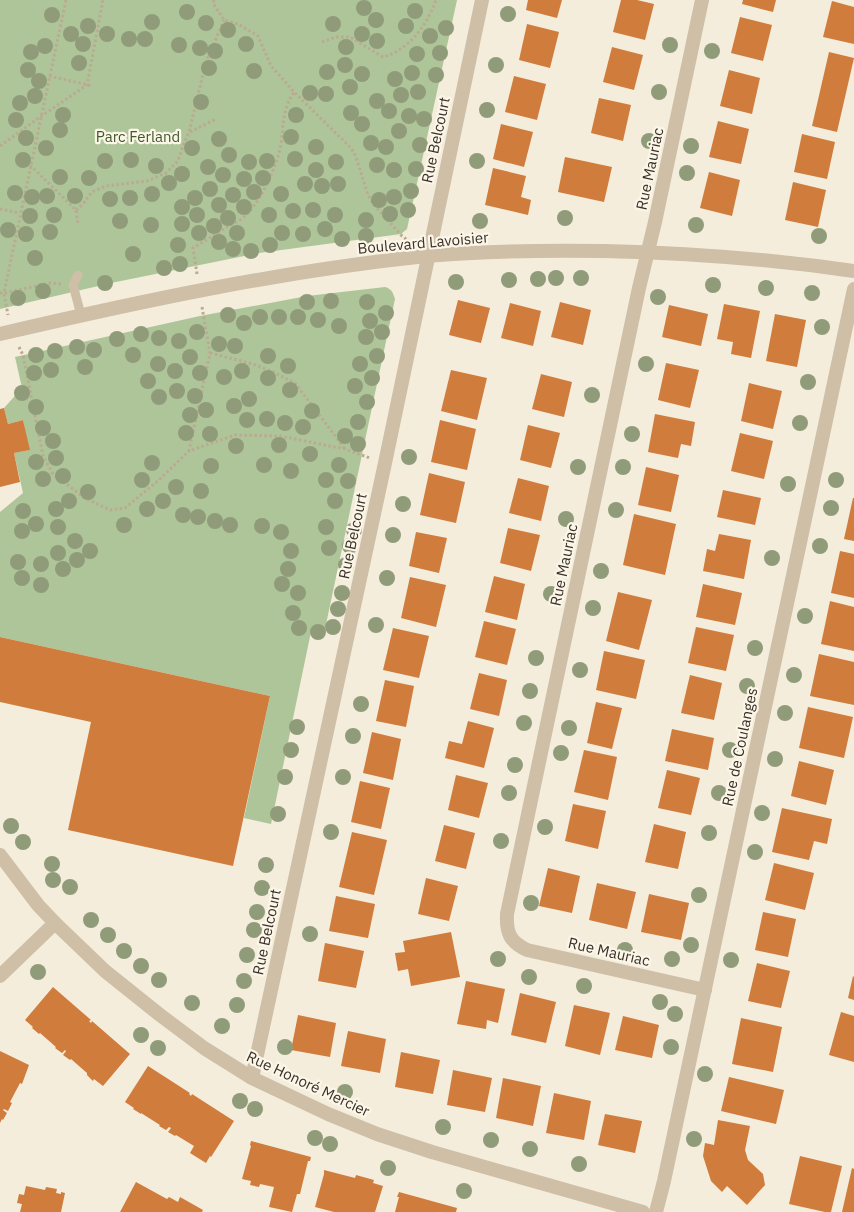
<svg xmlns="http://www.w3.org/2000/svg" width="854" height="1212" font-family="'IBM Plex Sans',sans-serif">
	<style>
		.green { fill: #aec59a }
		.building { fill: #d07c3d }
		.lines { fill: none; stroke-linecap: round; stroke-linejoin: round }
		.path { stroke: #baaa90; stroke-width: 3; stroke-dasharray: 2.5 2.5; stroke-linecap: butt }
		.service { stroke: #cebfa6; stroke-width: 9 }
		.minor { stroke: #cebfa6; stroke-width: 14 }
		.tertiary { stroke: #cebfa6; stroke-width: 14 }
		.tree { fill: #909c79 }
		.labels { text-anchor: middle; stroke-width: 4.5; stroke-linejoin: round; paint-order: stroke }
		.park-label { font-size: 15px; fill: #3f5a29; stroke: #fbf6e8 }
		.street-label { font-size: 15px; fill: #393028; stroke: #fbf6e8 }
	</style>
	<rect width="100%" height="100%" fill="#f4eddb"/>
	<g class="green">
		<polygon points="0,0 457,0 407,229 401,234 259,253 111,283 0,309"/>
		<path d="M385,287C392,289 393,293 395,299L325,629L312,627L271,824L244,818L270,696L0,637V512L23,493L14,453L29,450L23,420L8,424L4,408L22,388L15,357L200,316L307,296Z"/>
	</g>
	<g class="building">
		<polygon points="528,0 562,0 557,18 526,10"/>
		<polygon points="621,0 637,0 654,4 645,40 613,32"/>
		<polygon points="743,0 776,0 773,12 742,4"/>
		<polygon points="832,1 854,7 854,44 823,37"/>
		<polygon points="740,17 772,25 763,61 731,53"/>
		<polygon points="527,24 559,32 550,68 519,60"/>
		<polygon points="612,47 643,55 634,90 603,82"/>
		<polygon points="829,52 854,58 837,132 812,126"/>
		<polygon points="729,70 760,78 752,114 720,106"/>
		<polygon points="514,76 546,84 537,120 505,112"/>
		<polygon points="599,98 631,105 623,141 591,133"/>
		<polygon points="718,121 749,129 741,164 709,157"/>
		<polygon points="501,124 533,132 524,167 493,159"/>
		<polygon points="802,134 835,142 827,179 794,172"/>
		<polygon points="565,157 612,167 604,202 558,192"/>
		<polygon points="493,168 526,176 521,197 531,200 528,215 485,205"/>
		<polygon points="709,172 740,180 732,216 700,208"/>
		<polygon points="793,182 826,190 818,227 785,220"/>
		<polygon points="458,300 490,308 481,343 449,335"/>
		<polygon points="560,302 591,310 583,345 551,337"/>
		<polygon points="510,303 541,311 533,346 501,338"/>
		<polygon points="724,304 760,311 751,358 731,354 733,342 717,339"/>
		<polygon points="669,305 708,314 701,346 662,337"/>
		<polygon points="775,314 806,320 797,367 766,361"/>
		<polygon points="666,363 699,370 690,408 658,400"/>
		<polygon points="451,370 487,378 477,420 441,411"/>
		<polygon points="541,374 572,382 564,417 532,409"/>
		<polygon points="749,383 782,391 773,429 741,421"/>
		<polygon points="4,408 8,424 23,420 30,450 14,453 20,482 0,487 0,409"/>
		<polygon points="655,414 695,422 691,446 681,444 678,458 648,452"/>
		<polygon points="440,420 476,429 467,470 431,462"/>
		<polygon points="528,425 560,433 551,468 520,460"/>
		<polygon points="740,433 773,441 764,479 731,471"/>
		<polygon points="646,467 679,475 671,512 638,505"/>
		<polygon points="429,473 465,482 456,523 420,515"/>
		<polygon points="518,478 549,486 541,521 509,513"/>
		<polygon points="723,490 761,498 755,525 717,517"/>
		<polygon points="853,498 854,498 854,541 844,539"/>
		<polygon points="634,514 676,524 665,575 623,565"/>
		<polygon points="508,528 540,535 531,571 500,563"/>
		<polygon points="416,532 447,538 439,573 409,566"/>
		<polygon points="719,534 751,540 744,579 703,571 707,549 715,551"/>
		<polygon points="840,551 854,554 854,598 831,593"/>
		<polygon points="494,576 525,584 517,620 485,612"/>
		<polygon points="410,577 446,585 436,627 401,618"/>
		<polygon points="703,584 742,593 735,625 696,617"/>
		<polygon points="618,592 652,600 639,650 606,641"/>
		<polygon points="830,601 854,607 854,651 821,644"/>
		<polygon points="484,621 516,629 507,665 475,657"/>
		<polygon points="696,627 734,635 726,671 688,663"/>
		<polygon points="393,628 429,636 419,678 383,670"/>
		<polygon points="0,637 270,696 233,866 68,830 91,722 0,702"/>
		<polygon points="604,651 645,660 636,699 596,690"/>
		<polygon points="819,654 854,662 854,705 810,696"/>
		<polygon points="479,673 507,680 499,716 470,709"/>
		<polygon points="690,675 722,683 714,720 681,713"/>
		<polygon points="385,680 414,686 406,727 376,721"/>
		<polygon points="596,702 622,708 612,749 587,743"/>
		<polygon points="808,707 853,717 844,758 799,748"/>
		<polygon points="468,721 494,728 484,768 445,758 449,741 462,744"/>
		<polygon points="672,729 714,738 708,770 665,761"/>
		<polygon points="372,732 401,739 393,780 363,773"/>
		<polygon points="584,750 617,757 608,800 574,792"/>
		<polygon points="799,761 834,770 826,805 791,796"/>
		<polygon points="667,770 700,778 691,815 658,808"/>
		<polygon points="456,775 488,783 479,818 448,810"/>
		<polygon points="360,781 390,788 381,829 351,822"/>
		<polygon points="573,804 606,811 598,849 565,841"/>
		<polygon points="782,808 832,819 827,844 814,841 809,860 772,852"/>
		<polygon points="654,824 686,832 678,869 645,862"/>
		<polygon points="444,825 475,833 466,869 435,861"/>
		<polygon points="352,832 387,840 374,895 339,887"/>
		<polygon points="774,863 814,873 805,910 765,900"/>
		<polygon points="548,868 580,876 572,913 539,906"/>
		<polygon points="426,878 458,886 449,921 418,914"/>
		<polygon points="597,883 636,892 627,929 589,920"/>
		<polygon points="649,894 689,903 681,940 641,932"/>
		<polygon points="336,896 375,904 368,938 329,931"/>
		<polygon points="763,912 796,919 788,957 755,950"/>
		<polygon points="451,932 460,977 411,986 408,969 398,971 395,953 405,952 403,941"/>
		<polygon points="325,943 364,951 356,988 318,981"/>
		<polygon points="757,963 790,971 781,1008 748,1001"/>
		<polygon points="853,976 854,977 854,1000 848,998"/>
		<polygon points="466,981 505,989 498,1023 487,1020 486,1029 457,1024"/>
		<polygon points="53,987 91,1020 89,1021 91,1023 92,1021 130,1054 103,1086 94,1079 93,1081 87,1075 87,1073 71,1059 70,1060 63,1055 66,1051 65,1050 62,1053 55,1048 56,1047 40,1033 39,1034 32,1028 33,1027 25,1020"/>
		<polygon points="520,993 556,1002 546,1043 511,1035"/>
		<polygon points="574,1005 610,1013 600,1055 565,1046"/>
		<polygon points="841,1012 854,1016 854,1062 829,1055"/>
		<polygon points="298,1015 336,1023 330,1057 291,1050"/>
		<polygon points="623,1016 659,1025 652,1058 615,1050"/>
		<polygon points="741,1018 782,1027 773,1072 732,1064"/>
		<polygon points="348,1031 386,1039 380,1073 341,1066"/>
		<polygon points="0,1051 29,1065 22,1084 20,1083 10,1102 12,1103 8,1111 4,1109 3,1110 7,1113 3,1120 2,1119 0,1123"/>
		<polygon points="401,1052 440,1060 433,1094 395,1087"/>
		<polygon points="148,1066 190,1093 189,1094 191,1096 192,1094 234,1121 211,1157 210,1156 206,1163 190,1153 194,1146 176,1135 175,1136 168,1132 171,1128 169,1127 166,1130 159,1126 160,1125 141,1113 141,1114 133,1109 134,1108 125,1102"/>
		<polygon points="453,1070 492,1078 485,1112 447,1105"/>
		<polygon points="729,1077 784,1090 776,1124 721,1111"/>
		<polygon points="503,1078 541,1086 533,1126 496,1118"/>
		<polygon points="554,1093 591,1101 584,1140 546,1133"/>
		<polygon points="605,1114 642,1121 635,1153 598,1145"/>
		<polygon points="718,1120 750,1126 745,1150 748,1160 763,1174 765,1185 747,1205 727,1186 722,1192 711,1181 703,1156 705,1143 714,1145"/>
		<polygon points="251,1141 311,1157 310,1161 308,1161 300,1194 297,1194 292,1212 269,1207 274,1187 260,1184 259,1187 250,1185 251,1181 242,1179 251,1146 250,1145"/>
		<polygon points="800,1156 842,1166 831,1212 825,1212 789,1204"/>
		<polygon points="852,1168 854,1169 854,1212 842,1212"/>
		<polygon points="324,1170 355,1178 356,1175 374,1180 373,1183 383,1186 375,1212 334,1212 315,1207 324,1174"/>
		<polygon points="136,1182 167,1199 169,1197 178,1202 180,1197 203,1210 202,1212 120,1212"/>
		<polygon points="26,1186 45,1190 46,1187 57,1189 56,1193 61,1194 61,1192 65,1193 61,1212 20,1212 22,1204 17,1203 19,1194 24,1195"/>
		<polygon points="399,1192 457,1208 456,1212 395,1212 399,1197 397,1197"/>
	</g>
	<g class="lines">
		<g class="path">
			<polyline points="214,0 213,3 224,20 238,24 258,36 271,66 294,92 351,148 356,157 368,195 374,205 402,236 410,242"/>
			<path d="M322,42L336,37H350L383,57C409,50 427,25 436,0"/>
			<polyline points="49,76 93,86"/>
			<polyline points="190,132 216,119"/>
			<polyline points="0,146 40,117 87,85 103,0"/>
			<polyline points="30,165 76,210 78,225"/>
			<polyline points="0,209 20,213"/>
			<polyline points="76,210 83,204 92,192 106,186 147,181 166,173 178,161 183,146 189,132 206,62 224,20"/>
			<path d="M197,274L193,248C205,241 217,233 229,226C235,223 241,220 245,216C262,200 277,166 281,144C284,124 282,110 294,92"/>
			<polyline points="61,284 51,283 4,293 66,0"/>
			<polyline points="0,293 4,293 8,315"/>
			<polyline points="202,307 210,353 189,451 235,435 280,436 345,449 370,458"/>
			<polyline points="19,347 23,355 43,456 53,474 85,498 110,510 125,508 159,480 189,451"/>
			<polyline points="210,353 253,364 273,372 295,383 345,449"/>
		</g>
		<polyline class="service" points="78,275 73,285 81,315"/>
		<g class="minor">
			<path d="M702,0L655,222L639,288L507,914C506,933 510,942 527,950L705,990"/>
			<polyline points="0,855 38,905 55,923 105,971 160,1015 204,1048 252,1078 328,1114 377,1134 432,1152 643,1212"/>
			<polyline points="0,976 55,923"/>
			<polyline points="252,1078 385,463 482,0"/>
			<polyline points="656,1212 664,1181 854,289"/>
		</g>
		<path class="tertiary" d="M0,334C141,301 282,271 426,256C485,251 545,250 604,251C687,253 771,259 854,271"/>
	</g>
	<g class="tree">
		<circle cx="364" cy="8" r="8"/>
		<circle cx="415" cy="11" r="8"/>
		<circle cx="187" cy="12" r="8"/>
		<circle cx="508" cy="14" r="8"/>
		<circle cx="52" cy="15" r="8"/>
		<circle cx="376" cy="20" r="8"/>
		<circle cx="152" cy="22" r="8"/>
		<circle cx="206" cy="23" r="8"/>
		<circle cx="333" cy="24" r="8"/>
		<circle cx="88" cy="26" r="8"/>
		<circle cx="406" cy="26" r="8"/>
		<circle cx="446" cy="28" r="8"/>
		<circle cx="228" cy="30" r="8"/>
		<circle cx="71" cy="34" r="8"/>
		<circle cx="107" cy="34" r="8"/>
		<circle cx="362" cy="34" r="8"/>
		<circle cx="430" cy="36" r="8"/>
		<circle cx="129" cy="39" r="8"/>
		<circle cx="145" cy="39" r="8"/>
		<circle cx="377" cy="41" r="8"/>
		<circle cx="83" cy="44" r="8"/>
		<circle cx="246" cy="44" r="8"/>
		<circle cx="179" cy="45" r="8"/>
		<circle cx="670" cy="45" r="8"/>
		<circle cx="45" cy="46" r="8"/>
		<circle cx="346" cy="47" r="8"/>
		<circle cx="200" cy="48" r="8"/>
		<circle cx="215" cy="51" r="8"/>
		<circle cx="712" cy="51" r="8"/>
		<circle cx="31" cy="52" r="8"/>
		<circle cx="440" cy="53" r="8"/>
		<circle cx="417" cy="54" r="8"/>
		<circle cx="79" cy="63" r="8"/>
		<circle cx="345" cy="65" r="8"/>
		<circle cx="496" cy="65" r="8"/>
		<circle cx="209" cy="68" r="8"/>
		<circle cx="28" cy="70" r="8"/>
		<circle cx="254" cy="71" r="8"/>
		<circle cx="327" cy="72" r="8"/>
		<circle cx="412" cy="73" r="8"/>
		<circle cx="362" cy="74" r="8"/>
		<circle cx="436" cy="75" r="8"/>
		<circle cx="395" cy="79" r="8"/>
		<circle cx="39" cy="81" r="8"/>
		<circle cx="350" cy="87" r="8"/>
		<circle cx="418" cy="92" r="8"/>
		<circle cx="659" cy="92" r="8"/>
		<circle cx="310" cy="93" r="8"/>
		<circle cx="326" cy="94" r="8"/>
		<circle cx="401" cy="95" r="8"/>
		<circle cx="35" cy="96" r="8"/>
		<circle cx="377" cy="101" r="8"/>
		<circle cx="201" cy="102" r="8"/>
		<circle cx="20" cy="103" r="8"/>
		<circle cx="487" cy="110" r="8"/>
		<circle cx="389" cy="111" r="8"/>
		<circle cx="351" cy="113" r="8"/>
		<circle cx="63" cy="115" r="8"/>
		<circle cx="296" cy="115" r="8"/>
		<circle cx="409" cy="116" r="8"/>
		<circle cx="424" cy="119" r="8"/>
		<circle cx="16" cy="120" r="8"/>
		<circle cx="362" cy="124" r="8"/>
		<circle cx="60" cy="130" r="8"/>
		<circle cx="399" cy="131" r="8"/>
		<circle cx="291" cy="137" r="8"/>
		<circle cx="26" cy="138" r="8"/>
		<circle cx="219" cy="139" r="8"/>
		<circle cx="649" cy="141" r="8"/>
		<circle cx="371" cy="143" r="8"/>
		<circle cx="420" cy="145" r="8"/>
		<circle cx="691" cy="146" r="8"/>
		<circle cx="316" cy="147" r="8"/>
		<circle cx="386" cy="147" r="8"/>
		<circle cx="46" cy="148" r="8"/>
		<circle cx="192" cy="148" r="8"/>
		<circle cx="229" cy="155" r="8"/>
		<circle cx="295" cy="159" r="8"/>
		<circle cx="23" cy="160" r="8"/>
		<circle cx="131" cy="160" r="8"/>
		<circle cx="105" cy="161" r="8"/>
		<circle cx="267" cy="161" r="8"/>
		<circle cx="477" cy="161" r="8"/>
		<circle cx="249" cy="162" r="8"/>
		<circle cx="336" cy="162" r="8"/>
		<circle cx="377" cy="165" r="8"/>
		<circle cx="156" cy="166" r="8"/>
		<circle cx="208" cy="167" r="8"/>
		<circle cx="416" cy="169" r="8"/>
		<circle cx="316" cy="170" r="8"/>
		<circle cx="394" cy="170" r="8"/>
		<circle cx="687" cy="173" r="8"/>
		<circle cx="182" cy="174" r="8"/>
		<circle cx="223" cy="175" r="8"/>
		<circle cx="60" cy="177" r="8"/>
		<circle cx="89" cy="178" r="8"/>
		<circle cx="263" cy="178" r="8"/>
		<circle cx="244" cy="179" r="8"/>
		<circle cx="169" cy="183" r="8"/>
		<circle cx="305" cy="184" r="8"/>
		<circle cx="338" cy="184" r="8"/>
		<circle cx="322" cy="186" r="8"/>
		<circle cx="210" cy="189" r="8"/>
		<circle cx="411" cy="191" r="8"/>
		<circle cx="254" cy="192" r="8"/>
		<circle cx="15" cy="193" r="8"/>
		<circle cx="152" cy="194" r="8"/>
		<circle cx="281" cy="194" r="8"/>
		<circle cx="233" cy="195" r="8"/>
		<circle cx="47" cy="196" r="8"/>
		<circle cx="75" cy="196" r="8"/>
		<circle cx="32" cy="197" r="8"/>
		<circle cx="394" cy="197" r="8"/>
		<circle cx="130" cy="198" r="8"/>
		<circle cx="195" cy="198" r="8"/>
		<circle cx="110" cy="199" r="8"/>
		<circle cx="379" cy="200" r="8"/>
		<circle cx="219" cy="205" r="8"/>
		<circle cx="182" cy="207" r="8"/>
		<circle cx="244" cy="207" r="8"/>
		<circle cx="313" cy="210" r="8"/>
		<circle cx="408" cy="210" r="8"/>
		<circle cx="293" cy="211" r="8"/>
		<circle cx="390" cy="214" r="8"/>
		<circle cx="54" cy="215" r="8"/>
		<circle cx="197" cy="215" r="8"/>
		<circle cx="269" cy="215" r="8"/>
		<circle cx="335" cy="215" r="8"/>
		<circle cx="30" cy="216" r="8"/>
		<circle cx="228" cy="218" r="8"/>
		<circle cx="565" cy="218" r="8"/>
		<circle cx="366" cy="220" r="8"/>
		<circle cx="120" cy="221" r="8"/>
		<circle cx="480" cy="221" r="8"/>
		<circle cx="182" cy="224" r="8"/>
		<circle cx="151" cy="225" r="8"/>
		<circle cx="696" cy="225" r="8"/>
		<circle cx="214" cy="226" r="8"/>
		<circle cx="325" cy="229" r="8"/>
		<circle cx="8" cy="230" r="8"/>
		<circle cx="50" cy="232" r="8"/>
		<circle cx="199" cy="233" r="8"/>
		<circle cx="237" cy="233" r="8"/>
		<circle cx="282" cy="233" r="8"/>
		<circle cx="26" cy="234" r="8"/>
		<circle cx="303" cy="234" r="8"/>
		<circle cx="366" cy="236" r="8"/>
		<circle cx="819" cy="236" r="8"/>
		<circle cx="342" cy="239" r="8"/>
		<circle cx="219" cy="242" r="8"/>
		<circle cx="178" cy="245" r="8"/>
		<circle cx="270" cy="245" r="8"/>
		<circle cx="233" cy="249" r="8"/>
		<circle cx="251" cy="251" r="8"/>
		<circle cx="133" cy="254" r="8"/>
		<circle cx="35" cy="258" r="8"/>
		<circle cx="180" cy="264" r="8"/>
		<circle cx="164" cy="268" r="8"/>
		<circle cx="556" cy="278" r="8"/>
		<circle cx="581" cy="278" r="8"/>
		<circle cx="538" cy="279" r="8"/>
		<circle cx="509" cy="280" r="8"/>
		<circle cx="456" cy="282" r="8"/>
		<circle cx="105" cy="283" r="8"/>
		<circle cx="713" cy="285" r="8"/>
		<circle cx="766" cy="288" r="8"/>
		<circle cx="43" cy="291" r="8"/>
		<circle cx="812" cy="293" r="8"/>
		<circle cx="658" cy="297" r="8"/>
		<circle cx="18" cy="298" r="8"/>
		<circle cx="331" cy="301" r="8"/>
		<circle cx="307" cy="302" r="8"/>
		<circle cx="367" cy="302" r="8"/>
		<circle cx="386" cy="313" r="8"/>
		<circle cx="228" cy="315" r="8"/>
		<circle cx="260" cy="317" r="8"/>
		<circle cx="279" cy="317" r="8"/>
		<circle cx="298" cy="317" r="8"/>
		<circle cx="318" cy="320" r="8"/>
		<circle cx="370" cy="321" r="8"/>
		<circle cx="244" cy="323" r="8"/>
		<circle cx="339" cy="326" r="8"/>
		<circle cx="822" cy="327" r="8"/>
		<circle cx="197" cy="332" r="8"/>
		<circle cx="382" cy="332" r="8"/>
		<circle cx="141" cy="334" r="8"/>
		<circle cx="366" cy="337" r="8"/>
		<circle cx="159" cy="338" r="8"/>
		<circle cx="117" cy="339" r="8"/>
		<circle cx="179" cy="341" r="8"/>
		<circle cx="219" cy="344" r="8"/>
		<circle cx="235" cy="346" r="8"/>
		<circle cx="77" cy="347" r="8"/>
		<circle cx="94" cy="350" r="8"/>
		<circle cx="55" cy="351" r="8"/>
		<circle cx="36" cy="355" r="8"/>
		<circle cx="133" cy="355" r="8"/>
		<circle cx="268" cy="356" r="8"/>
		<circle cx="377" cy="356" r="8"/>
		<circle cx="190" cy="357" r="8"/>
		<circle cx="158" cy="364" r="8"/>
		<circle cx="360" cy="364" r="8"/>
		<circle cx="646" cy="364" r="8"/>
		<circle cx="288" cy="366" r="8"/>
		<circle cx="85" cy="367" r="8"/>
		<circle cx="51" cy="370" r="8"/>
		<circle cx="175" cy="371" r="8"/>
		<circle cx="242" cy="371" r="8"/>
		<circle cx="34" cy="373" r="8"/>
		<circle cx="200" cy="373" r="8"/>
		<circle cx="224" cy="377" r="8"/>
		<circle cx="268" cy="378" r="8"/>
		<circle cx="372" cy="378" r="8"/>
		<circle cx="148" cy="381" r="8"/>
		<circle cx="808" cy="382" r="8"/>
		<circle cx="355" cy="386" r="8"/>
		<circle cx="290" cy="390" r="8"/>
		<circle cx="177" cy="391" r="8"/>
		<circle cx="22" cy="393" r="8"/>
		<circle cx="592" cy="395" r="8"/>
		<circle cx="195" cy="396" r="8"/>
		<circle cx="159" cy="397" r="8"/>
		<circle cx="249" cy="399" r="8"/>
		<circle cx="367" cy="402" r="8"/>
		<circle cx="234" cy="406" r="8"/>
		<circle cx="36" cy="407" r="8"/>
		<circle cx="206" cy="410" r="8"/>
		<circle cx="312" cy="411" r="8"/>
		<circle cx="190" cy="415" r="8"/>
		<circle cx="267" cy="419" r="8"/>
		<circle cx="247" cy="420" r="8"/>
		<circle cx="358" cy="422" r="8"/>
		<circle cx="285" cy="423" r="8"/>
		<circle cx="800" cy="423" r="8"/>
		<circle cx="303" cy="427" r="8"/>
		<circle cx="43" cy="428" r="8"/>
		<circle cx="186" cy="433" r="8"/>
		<circle cx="210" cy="434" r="8"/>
		<circle cx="632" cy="434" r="8"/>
		<circle cx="345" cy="436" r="8"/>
		<circle cx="53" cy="441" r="8"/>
		<circle cx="358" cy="444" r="8"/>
		<circle cx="279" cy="445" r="8"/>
		<circle cx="236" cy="446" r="8"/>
		<circle cx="310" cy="454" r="8"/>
		<circle cx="409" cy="457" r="8"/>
		<circle cx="56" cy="458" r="8"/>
		<circle cx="36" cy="462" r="8"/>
		<circle cx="152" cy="463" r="8"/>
		<circle cx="264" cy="465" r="8"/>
		<circle cx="339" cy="465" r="8"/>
		<circle cx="211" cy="466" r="8"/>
		<circle cx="578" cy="467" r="8"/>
		<circle cx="623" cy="467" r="8"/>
		<circle cx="291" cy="471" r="8"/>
		<circle cx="63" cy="476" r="8"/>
		<circle cx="43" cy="479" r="8"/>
		<circle cx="142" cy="480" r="8"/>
		<circle cx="326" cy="480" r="8"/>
		<circle cx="836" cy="480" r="8"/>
		<circle cx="348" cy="481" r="8"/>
		<circle cx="788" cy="484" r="8"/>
		<circle cx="176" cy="487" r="8"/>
		<circle cx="201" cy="491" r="8"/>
		<circle cx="88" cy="492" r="8"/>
		<circle cx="69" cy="501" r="8"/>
		<circle cx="163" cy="501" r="8"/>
		<circle cx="335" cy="501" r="8"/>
		<circle cx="403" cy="504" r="8"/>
		<circle cx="831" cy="508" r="8"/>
		<circle cx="56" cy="509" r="8"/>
		<circle cx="147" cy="509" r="8"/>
		<circle cx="616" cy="510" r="8"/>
		<circle cx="23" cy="511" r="8"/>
		<circle cx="183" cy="515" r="8"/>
		<circle cx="198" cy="517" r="8"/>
		<circle cx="566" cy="519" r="8"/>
		<circle cx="215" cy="521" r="8"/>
		<circle cx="36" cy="524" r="8"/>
		<circle cx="124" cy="525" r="8"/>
		<circle cx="230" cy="525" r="8"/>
		<circle cx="262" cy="526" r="8"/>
		<circle cx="58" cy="527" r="8"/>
		<circle cx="326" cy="527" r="8"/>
		<circle cx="354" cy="530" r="8"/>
		<circle cx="22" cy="531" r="8"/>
		<circle cx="281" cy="532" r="8"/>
		<circle cx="393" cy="535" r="8"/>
		<circle cx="75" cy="541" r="8"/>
		<circle cx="350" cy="546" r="8"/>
		<circle cx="820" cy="546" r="8"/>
		<circle cx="329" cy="548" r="8"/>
		<circle cx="90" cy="551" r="8"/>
		<circle cx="291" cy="551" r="8"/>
		<circle cx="58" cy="553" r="8"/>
		<circle cx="772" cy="558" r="8"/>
		<circle cx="77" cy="560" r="8"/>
		<circle cx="18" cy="562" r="8"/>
		<circle cx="41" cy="564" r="8"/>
		<circle cx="346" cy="565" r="8"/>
		<circle cx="63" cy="569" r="8"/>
		<circle cx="288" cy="569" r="8"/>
		<circle cx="601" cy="571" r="8"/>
		<circle cx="22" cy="578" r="8"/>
		<circle cx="387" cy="578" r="8"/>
		<circle cx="282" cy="584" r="8"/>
		<circle cx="41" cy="585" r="8"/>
		<circle cx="298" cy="593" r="8"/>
		<circle cx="342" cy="593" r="8"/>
		<circle cx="551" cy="594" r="8"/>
		<circle cx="593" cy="608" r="8"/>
		<circle cx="338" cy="609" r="8"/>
		<circle cx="293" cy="613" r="8"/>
		<circle cx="805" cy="616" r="8"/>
		<circle cx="376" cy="625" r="8"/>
		<circle cx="333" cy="627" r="8"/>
		<circle cx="299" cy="628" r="8"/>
		<circle cx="318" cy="632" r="8"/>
		<circle cx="755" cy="648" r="8"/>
		<circle cx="536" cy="658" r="8"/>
		<circle cx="580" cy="670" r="8"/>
		<circle cx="794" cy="675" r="8"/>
		<circle cx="747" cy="686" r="8"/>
		<circle cx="530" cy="691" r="8"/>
		<circle cx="361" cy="704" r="8"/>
		<circle cx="785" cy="713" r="8"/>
		<circle cx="524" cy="723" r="8"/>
		<circle cx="297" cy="727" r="8"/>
		<circle cx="569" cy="728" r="8"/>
		<circle cx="353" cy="736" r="8"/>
		<circle cx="291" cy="750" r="8"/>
		<circle cx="730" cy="750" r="8"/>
		<circle cx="561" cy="753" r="8"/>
		<circle cx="775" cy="759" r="8"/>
		<circle cx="515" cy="765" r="8"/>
		<circle cx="285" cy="777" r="8"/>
		<circle cx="343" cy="777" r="8"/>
		<circle cx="509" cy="793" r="8"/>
		<circle cx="719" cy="793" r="8"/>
		<circle cx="762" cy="813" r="8"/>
		<circle cx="278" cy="814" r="8"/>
		<circle cx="11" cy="826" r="8"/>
		<circle cx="545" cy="827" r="8"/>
		<circle cx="331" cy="832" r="8"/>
		<circle cx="709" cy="833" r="8"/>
		<circle cx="501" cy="841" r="8"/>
		<circle cx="23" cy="842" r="8"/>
		<circle cx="755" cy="852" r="8"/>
		<circle cx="52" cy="864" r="8"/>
		<circle cx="266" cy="865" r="8"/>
		<circle cx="53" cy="880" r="8"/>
		<circle cx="70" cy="887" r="8"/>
		<circle cx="262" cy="888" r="8"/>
		<circle cx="699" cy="895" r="8"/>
		<circle cx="531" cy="903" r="8"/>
		<circle cx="257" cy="912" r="8"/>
		<circle cx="91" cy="920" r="8"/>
		<circle cx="254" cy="930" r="8"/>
		<circle cx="310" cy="934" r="8"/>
		<circle cx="108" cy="935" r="8"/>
		<circle cx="691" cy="945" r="8"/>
		<circle cx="625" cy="950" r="8"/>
		<circle cx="124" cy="951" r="8"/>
		<circle cx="247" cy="955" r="8"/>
		<circle cx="498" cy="959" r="8"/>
		<circle cx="672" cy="959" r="8"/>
		<circle cx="731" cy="960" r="8"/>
		<circle cx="141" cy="966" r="8"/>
		<circle cx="38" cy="972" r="8"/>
		<circle cx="529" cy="977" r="8"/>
		<circle cx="159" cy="980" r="8"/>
		<circle cx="244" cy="981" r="8"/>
		<circle cx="584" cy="986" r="8"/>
		<circle cx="660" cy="1002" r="8"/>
		<circle cx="192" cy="1003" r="8"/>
		<circle cx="237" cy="1005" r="8"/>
		<circle cx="675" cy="1014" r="8"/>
		<circle cx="222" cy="1026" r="8"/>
		<circle cx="141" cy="1035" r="8"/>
		<circle cx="285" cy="1047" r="8"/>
		<circle cx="671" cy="1047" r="8"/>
		<circle cx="158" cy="1048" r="8"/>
		<circle cx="705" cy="1074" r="8"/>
		<circle cx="345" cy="1092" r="8"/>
		<circle cx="240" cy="1101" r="8"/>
		<circle cx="255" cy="1109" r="8"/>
		<circle cx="443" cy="1127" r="8"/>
		<circle cx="315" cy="1138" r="8"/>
		<circle cx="694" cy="1139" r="8"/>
		<circle cx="491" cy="1140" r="8"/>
		<circle cx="330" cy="1144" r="8"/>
		<circle cx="530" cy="1149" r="8"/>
		<circle cx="579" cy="1164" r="8"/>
		<circle cx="388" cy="1168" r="8"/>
		<circle cx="464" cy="1191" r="8"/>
	</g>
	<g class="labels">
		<g class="park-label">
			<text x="138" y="142">Parc Ferland</text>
		</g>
		<g class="street-label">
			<text transform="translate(436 140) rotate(-78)" y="5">Rue Belcourt</text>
			<text transform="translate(650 169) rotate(-78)" y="5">Rue Mauriac</text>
			<text transform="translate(423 243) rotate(-5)" y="5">Boulevard Lavoisier</text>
			<text transform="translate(353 536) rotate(-78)" y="5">Rue Belcourt</text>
			<text transform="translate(564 565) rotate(-78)" y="5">Rue Mauriac</text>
			<text transform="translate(740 747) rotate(-78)" y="5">Rue de Coulanges</text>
			<text transform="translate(267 932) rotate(-78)" y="5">Rue Belcourt</text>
			<text transform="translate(609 952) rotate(13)" y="5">Rue Mauriac</text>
			<text transform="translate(308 1084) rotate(25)" y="5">Rue Honoré Mercier</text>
		</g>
	</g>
</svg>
